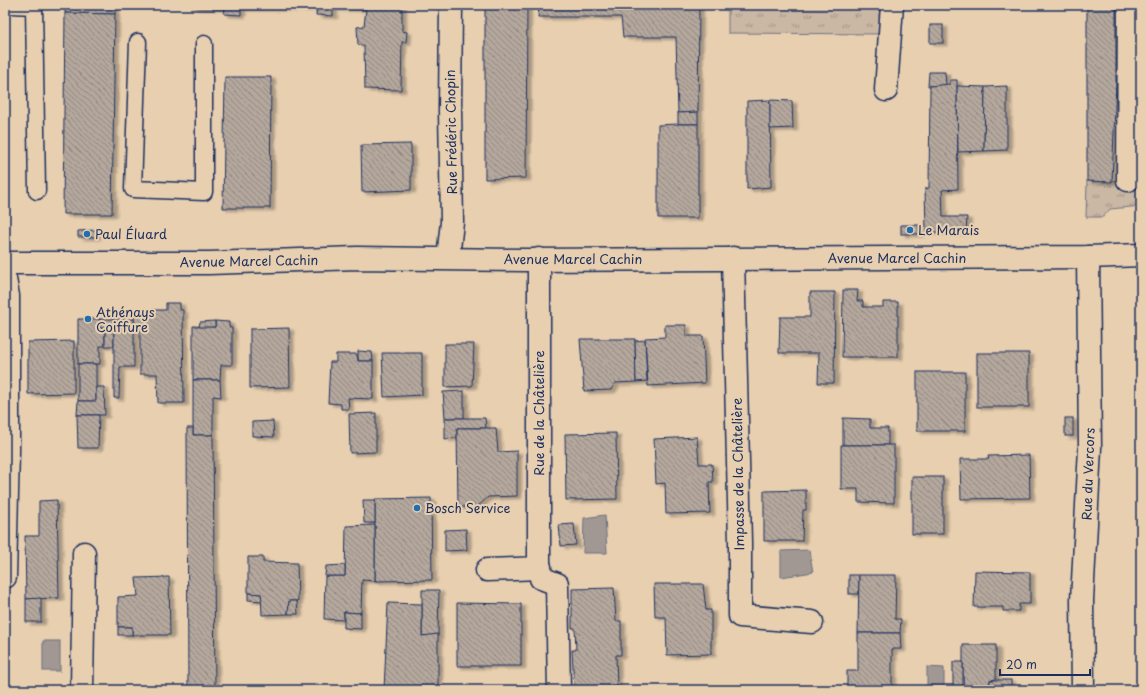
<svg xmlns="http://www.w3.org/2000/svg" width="1146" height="695" font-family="'Playpen Sans',sans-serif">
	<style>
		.grass { fill: url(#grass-tufts); stroke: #727381 }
		.water { fill: #a19894; stroke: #6b6e7e }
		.building { fill: url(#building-back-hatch); stroke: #1b2f5e; filter: url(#shadow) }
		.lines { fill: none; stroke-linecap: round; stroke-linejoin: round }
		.service-casing { stroke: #1b2f5e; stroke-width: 19 }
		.pedestrian-casing { stroke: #1b2f5e; stroke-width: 25 }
		.minor-casing { stroke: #1b2f5e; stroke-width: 25 }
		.tertiary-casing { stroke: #1b2f5e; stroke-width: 25 }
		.service { stroke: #e7cfb0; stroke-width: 16 }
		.pedestrian { stroke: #e7cfb0; stroke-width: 22 }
		.minor { stroke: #e7cfb0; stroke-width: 22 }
		.tertiary { stroke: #e7cfb0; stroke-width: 22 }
		.poi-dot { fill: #1f6fb2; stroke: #e7cfb0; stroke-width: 1.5 }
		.labels { text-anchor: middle; stroke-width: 4; stroke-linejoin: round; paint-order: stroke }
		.street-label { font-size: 13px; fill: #1b2f5e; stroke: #e7cfb0 }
		.poi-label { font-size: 13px; fill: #1b2f5e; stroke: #e7cfb0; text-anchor: start }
	</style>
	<defs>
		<pattern id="grass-tufts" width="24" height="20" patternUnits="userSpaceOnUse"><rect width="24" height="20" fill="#cab7a4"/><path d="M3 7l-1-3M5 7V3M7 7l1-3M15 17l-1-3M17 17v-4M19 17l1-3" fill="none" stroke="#a39589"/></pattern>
		<pattern id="building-back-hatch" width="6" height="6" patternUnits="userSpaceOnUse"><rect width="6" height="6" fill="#b4a79c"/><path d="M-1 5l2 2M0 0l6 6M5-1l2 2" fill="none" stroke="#928882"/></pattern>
		<filter id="shadow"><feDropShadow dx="4.5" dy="2.5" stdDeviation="1" flood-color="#0004"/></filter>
	</defs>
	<rect width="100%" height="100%" fill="#e7cfb0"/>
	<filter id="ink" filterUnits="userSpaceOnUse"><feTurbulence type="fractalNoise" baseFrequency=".025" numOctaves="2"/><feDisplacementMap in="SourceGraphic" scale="8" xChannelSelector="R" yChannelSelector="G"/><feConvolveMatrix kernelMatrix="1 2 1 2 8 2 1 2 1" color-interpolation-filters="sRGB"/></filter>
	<g filter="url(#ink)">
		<g class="grass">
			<polygon points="728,5 883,5 883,34 728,33"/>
			<polygon points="1141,180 1141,206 1110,209 1103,217 1086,217 1087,181"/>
		</g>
		<g class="water">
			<polygon points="605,515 607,553 583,553 584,518"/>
			<polygon points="809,550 813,572 781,577 781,551"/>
			<rect x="43" y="641" width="17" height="30"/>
			<polygon points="927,667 944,668 944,690 927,690"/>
		</g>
		<g class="building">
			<polygon points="65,5 115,5 115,14 65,13"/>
			<polygon points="193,5 402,5 402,31 407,32 406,42 402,42 401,90 365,89 364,46 358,45 357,27 364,26 366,9 333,8 333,16 316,15 317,8 241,8 241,15 224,14 225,8 193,7"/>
			<polygon points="485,5 527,5 526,178 485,179"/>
			<polygon points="539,5 699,5 698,112 678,113 676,37 623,37 621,17 538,17"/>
			<polygon points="1087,5 1116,5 1116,81 1112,182 1087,181"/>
			<rect x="1138" y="5" width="3" height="62"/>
			<polygon points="65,13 115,14 112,214 63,214"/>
			<rect x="930" y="25" width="13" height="18"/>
			<polygon points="929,72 945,72 946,85 928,86"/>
			<polygon points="225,77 271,77 270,208 223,208"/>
			<polygon points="950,80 957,80 958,189 942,190 943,217 967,217 966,232 926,232 925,189 929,188 930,86 950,84"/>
			<polygon points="957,86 985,87 984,151 958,152"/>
			<polygon points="1007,86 1007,150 984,151 985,87"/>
			<rect x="1138" y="90" width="3" height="90"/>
			<polygon points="770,100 771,187 747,189 747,101"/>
			<polygon points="770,100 792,101 793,128 770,129"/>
			<polygon points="698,112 698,124 678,124 678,113"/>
			<polygon points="678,124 698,124 698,218 658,218 658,125"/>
			<polygon points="411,144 411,190 362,192 361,145"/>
			<rect x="901" y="225" width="18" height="9"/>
			<polygon points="96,230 96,237 78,237 78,231"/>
			<polygon points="843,290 858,290 857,301 863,301 863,307 883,307 883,302 898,302 898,357 842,357"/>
			<polygon points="810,292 835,292 834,383 818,383 819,353 779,353 780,317 810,317"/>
			<polygon points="166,303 180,303 180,310 183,310 184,403 158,403 157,374 140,374 140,330 134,330 134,310 166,310"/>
			<polygon points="78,319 100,319 100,328 105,328 105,346 100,346 100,364 78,364"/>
			<polygon points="100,319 114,319 114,346 105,346 105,328 100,328"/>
			<polygon points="114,319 134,319 134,367 120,367 119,398 114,398"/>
			<polygon points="215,321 229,322 229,327 232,328 232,365 221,365 220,380 193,380 193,326 215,327"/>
			<polygon points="215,321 215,327 199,327 200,322"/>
			<polygon points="665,325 686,325 686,336 703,336 705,383 648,386 645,338 665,337"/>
			<polygon points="289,328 290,387 250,388 250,329"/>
			<polygon points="580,339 635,339 636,382 615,383 611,390 584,391"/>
			<polygon points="645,340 647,381 636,382 635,341"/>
			<polygon points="74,341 74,393 28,394 28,342"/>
			<polygon points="445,344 474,344 472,386 445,387"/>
			<polygon points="358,351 372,352 373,361 358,361"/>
			<polygon points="382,353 422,353 422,395 384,397"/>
			<rect x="977" y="353" width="52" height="54"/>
			<polygon points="336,354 357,354 358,361 373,361 373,399 348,398 349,409 341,409 341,404 328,403 330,362 336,362"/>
			<rect x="78" y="364" width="18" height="37"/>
			<rect x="917" y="372" width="48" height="59"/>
			<polygon points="193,380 220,380 221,397 213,396 213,435 193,435"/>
			<polygon points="96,387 104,387 105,415 77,415 78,401 96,401"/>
			<polygon points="464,391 464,418 445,418 443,392"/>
			<polygon points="376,413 376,452 350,453 349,414"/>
			<polygon points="77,415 99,415 98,448 78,448"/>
			<polygon points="445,418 485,418 486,428 457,428 457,438 445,439"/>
			<polygon points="843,418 870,419 870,428 888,428 888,445 843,445"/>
			<rect x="1065" y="418" width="8" height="18"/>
			<polygon points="273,421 274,437 252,436 252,422"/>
			<polygon points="187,428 193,428 193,435 213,435 215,690 188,690"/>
			<polygon points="457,428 496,428 498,452 517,451 517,496 488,497 477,507 458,507"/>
			<polygon points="616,433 617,499 566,500 565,434"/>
			<polygon points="697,437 699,464 712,464 713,482 709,482 710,513 666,514 665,483 656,484 654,439"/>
			<polygon points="841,445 894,445 894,503 858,502 858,489 841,489"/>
			<polygon points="1029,455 1030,498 961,499 960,459 989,459 988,456"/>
			<rect x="912" y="477" width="31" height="57"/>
			<polygon points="806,490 806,510 803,510 802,541 764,541 764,491"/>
			<polygon points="431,498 432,580 375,581 375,499"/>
			<polygon points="57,500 59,598 26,599 25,536 39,536 39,501"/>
			<polygon points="363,500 375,500 375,523 364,523"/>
			<polygon points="574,524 576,545 561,546 559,525"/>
			<polygon points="375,525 375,581 362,580 361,613 344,612 344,620 324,619 325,576 345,576 346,526"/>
			<polygon points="466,529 467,550 445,551 445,530"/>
			<polygon points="248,557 263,557 263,562 297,563 298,601 289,601 288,614 262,615 261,594 248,593"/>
			<polygon points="345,565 345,576 325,576 326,566"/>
			<polygon points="975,571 1030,572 1030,604 1019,604 1019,611 1003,611 1003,607 974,607"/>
			<rect x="849" y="575" width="10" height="19"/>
			<polygon points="859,575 896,575 895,619 901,619 900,633 858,633"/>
			<polygon points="169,577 170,635 132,635 132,627 118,627 118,597 138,596 136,578"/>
			<polygon points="654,584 703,584 706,610 711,610 711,654 667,655 666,617 655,617"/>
			<polygon points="614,588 616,621 621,621 621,655 616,655 617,688 574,689 572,650 576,650 575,628 572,628 572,589"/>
			<polygon points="422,590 439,590 438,635 422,636"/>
			<polygon points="248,593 261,594 262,601 248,600"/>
			<polygon points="41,598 41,622 26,622 26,599"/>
			<polygon points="289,601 297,601 298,614 288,614"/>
			<polygon points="388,603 422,604 422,636 438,634 438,690 384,690"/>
			<polygon points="457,603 521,604 521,666 457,666"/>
			<polygon points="344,612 361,613 361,629 344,628"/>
			<rect x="118" y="627" width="14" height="8"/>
			<polygon points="858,633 900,633 901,649 892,649 892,690 847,689 847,671 858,671"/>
			<polygon points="963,645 996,645 996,679 990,680 990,690 963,690"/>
			<rect x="953" y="662" width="10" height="28"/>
			<rect x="990" y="680" width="21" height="10"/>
		</g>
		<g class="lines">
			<g class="service-casing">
				<g id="service">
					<polyline points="11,5 34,6 37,191"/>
					<polyline points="138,42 133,189 204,192 204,44"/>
				</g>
			</g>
			<g class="pedestrian-casing">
				<polyline id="pedestrian" points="886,90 892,5"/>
			</g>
			<g class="minor-casing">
				<g id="minor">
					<polyline points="1128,180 1129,5"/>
					<polyline points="448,258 452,222 450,110 451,5"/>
					<polyline points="733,258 740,542 740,616 812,622"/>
					<polyline points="5,279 8,296 8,451 5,577"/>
					<polyline points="540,567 541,578 557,584 559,690"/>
					<polyline points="487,570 539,568 539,259"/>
					<polyline points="82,690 84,553"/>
				</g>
			</g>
			<g class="tertiary-casing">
				<g id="tertiary">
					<polyline points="5,263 209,263 357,258 525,260 1088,257 1141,255"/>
					<polyline points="1083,690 1082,600 1090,448 1088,257"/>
				</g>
			</g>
			<use href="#service" class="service"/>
			<use href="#pedestrian" class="pedestrian"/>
			<use href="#minor" class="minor"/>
			<use href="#tertiary" class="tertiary"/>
		</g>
	</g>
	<g class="poi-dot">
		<circle cx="910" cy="230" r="4"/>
		<circle cx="87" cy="234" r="4"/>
		<circle cx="88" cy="319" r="4"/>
		<circle cx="417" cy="508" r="4"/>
	</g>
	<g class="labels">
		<g class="street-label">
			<text transform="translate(451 132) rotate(-91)" y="5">Rue Frédéric Chopin</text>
			<text x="897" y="263">Avenue Marcel Cachin</text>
			<text x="573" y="264">Avenue Marcel Cachin</text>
			<text transform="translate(249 261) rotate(-1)" y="5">Avenue Marcel Cachin</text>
			<text transform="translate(539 413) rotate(-90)" y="5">Rue de la Châtelière</text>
			<text transform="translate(738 474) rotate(-91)" y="5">Impasse de la Châtelière</text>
			<text transform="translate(1088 474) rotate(-88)" y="5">Rue du Vercors</text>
		</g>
		<g class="poi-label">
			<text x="918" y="235">Le Marais</text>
			<text x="95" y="239">Paul Éluard</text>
			<text x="96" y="317">Athénays<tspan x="96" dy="15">Coiffure</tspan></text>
			<text x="425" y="513">Bosch Service</text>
		</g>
	</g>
	<rect width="1146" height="695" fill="none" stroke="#e7cfb0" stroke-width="20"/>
	<rect x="10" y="10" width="1126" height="675" fill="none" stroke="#1b2f5e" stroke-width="1.5" filter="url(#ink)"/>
	<path d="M1000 669v6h90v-6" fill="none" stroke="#1b2f5e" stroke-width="2"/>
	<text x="1006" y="669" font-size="12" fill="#1b2f5e" stroke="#e7cfb0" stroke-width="3" paint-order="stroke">20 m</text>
</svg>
